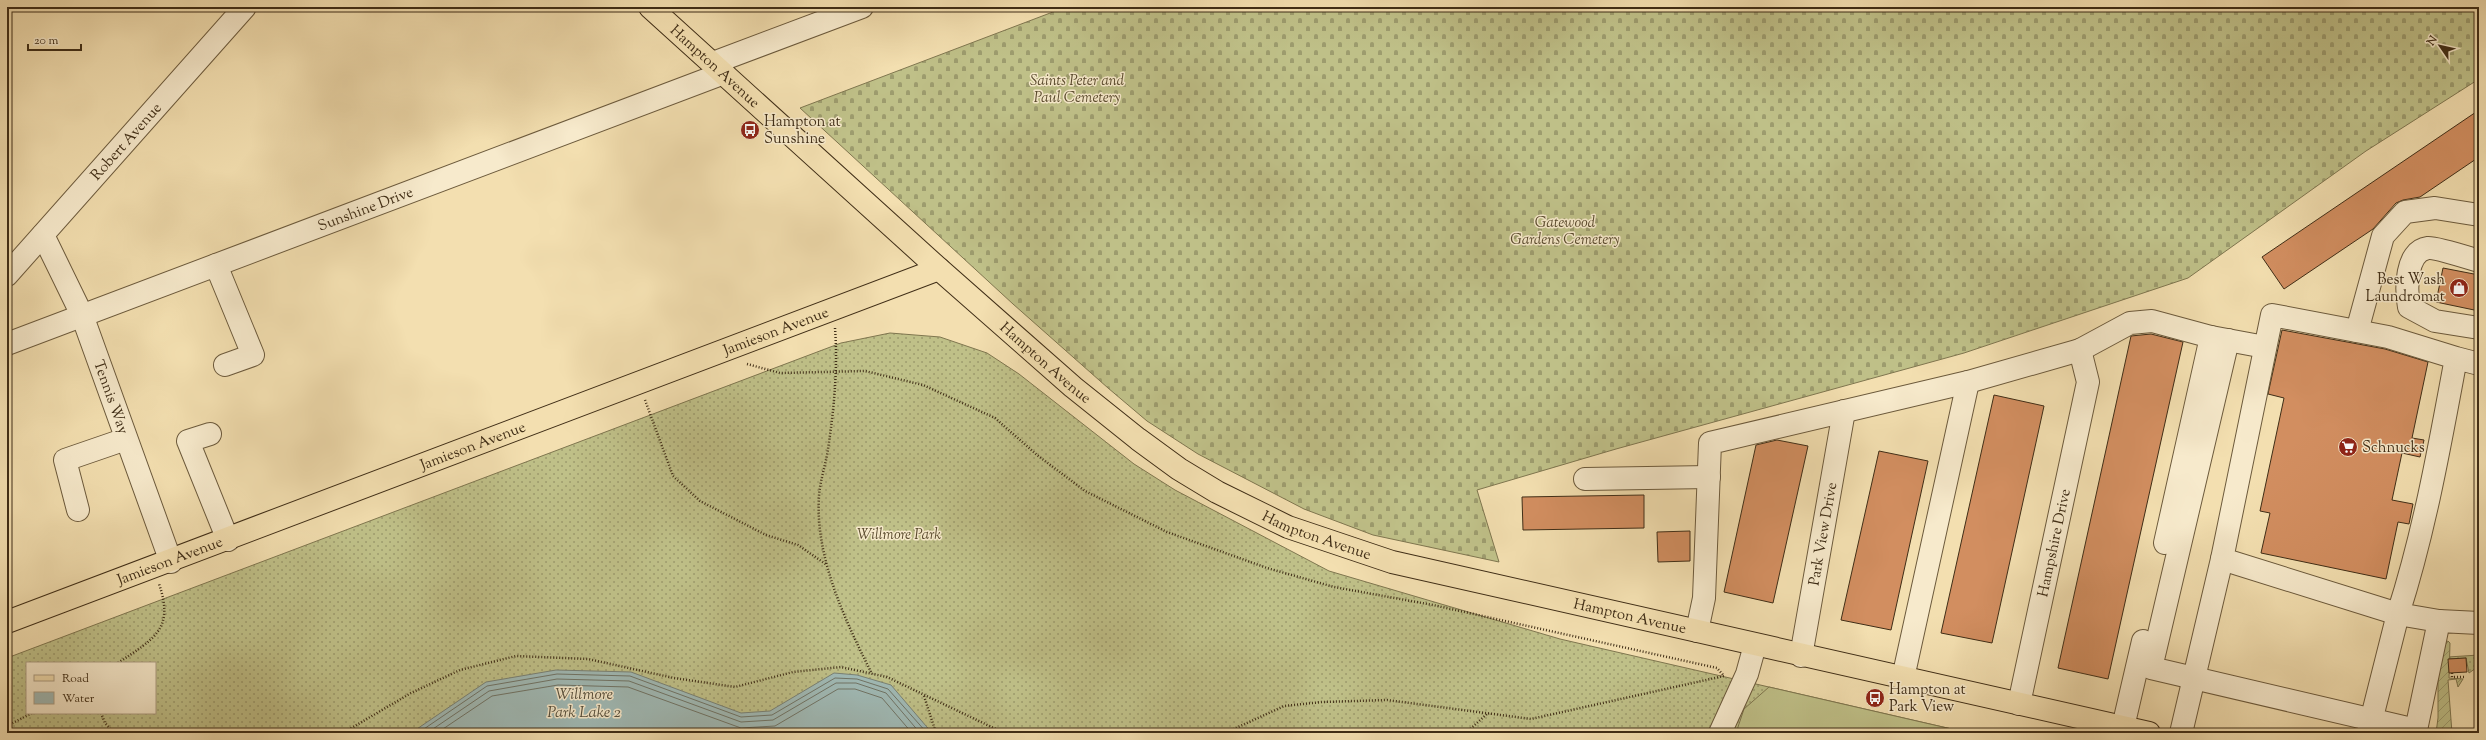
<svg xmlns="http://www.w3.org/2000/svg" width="2486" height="740" font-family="'Sorts Mill Goudy',serif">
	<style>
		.grass { fill: url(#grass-dots); stroke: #7f764f; fill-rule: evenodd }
		.cemetery { fill: url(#cemetery-stones); stroke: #7f764f }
		.garden { fill: url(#garden-furrows); stroke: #7f764f }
		.pitch { fill: #bfc088; stroke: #7f764f }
		.water { fill: #a0bab6; stroke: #798276 }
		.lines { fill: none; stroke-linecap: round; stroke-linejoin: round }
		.shore { stroke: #707466; stroke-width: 1 }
		.building { fill: #d28e60; stroke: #3f2d16 }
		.minor-casing { stroke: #6c5a3c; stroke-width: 24 }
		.major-casing { stroke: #3f2d16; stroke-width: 24 }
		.path { stroke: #3f2d16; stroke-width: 2.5; stroke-dasharray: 1 2; stroke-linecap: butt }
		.minor { stroke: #f7eacc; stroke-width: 22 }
		.major { stroke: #f3dfb0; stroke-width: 22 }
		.labels { text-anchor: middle; stroke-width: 3; stroke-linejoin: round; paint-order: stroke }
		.street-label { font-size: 15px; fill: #3f2d16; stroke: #f7eacc }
		.park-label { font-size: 15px; font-style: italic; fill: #594a2d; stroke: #f7eacc }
		.poi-label { font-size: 15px; fill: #3f2d16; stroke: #f7eacc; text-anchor: start }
		.water-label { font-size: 16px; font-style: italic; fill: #57503e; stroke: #f7eacc }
	</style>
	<defs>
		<pattern id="grass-dots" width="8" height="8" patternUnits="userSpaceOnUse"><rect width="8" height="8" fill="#bfc088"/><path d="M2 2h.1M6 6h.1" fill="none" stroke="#9d9c6e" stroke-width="1.8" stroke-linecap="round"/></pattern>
		<pattern id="cemetery-stones" width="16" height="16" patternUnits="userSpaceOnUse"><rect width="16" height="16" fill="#bfc088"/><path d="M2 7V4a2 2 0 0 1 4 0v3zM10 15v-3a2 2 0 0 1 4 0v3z" fill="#9d9c6e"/></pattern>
		<pattern id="garden-furrows" width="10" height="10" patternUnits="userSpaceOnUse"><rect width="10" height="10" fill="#bfc088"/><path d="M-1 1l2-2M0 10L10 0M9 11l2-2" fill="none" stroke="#9d9c6e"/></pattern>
	</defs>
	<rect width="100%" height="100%" fill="#f3dfb0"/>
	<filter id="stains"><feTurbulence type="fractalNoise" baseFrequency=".005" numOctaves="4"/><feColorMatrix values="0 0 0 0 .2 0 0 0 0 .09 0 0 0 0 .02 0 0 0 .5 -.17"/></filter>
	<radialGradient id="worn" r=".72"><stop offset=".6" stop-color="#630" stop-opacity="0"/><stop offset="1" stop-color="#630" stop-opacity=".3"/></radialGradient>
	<g class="grass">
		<path d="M890,333L940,337L987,353L1019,374L1134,464L1175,490L1329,571L1560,639L1969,733H7V658L841,343ZM27,663H155V713H27Z"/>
		<polygon points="2479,655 2479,666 2469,673 2466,658 2448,659 2448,657"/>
	</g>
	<polygon class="cemetery" points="1066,7 2479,7 2479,79 2366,151 2188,278 1964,353 1616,449 1477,490 1499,562 1373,535 1304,509 1198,454 1147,421 1108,388 1013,304 800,108"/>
	<polygon class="garden" points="2448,641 2450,643 2449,678 2463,679 2458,687 2456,679 2448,680 2452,733 2436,733 2438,718 2438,676 2446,642"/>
	<polygon class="pitch" points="1769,687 1969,733 1736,733 1744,709"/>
	<polygon class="water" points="556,670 631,672 741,713 770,711 834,673 857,675 891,685 932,733 411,733 486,682"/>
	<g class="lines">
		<g class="shore">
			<polyline points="418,733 487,686 557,674 630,676 741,717 772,715 835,678 857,679 888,689 927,733"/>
			<polyline points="427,733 489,691 557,679 629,681 741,722 773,720 836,683 856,683 886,693 920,733"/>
			<polyline points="437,733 492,696 558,685 628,687 741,728 775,726 838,689 855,689 882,698 912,733"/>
		</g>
	</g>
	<g class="building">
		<polygon points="2479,110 2479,157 2420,197 2403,200 2396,203 2373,229 2284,289 2262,257"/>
		<polygon points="2443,268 2479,275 2479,311 2436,302"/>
		<polygon points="2282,330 2385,349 2428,362 2412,438 2424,440 2420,457 2402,453 2392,500 2413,504 2409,524 2398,522 2386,579 2261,553 2270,513 2260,511 2284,398 2268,394"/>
		<polygon points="2151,334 2183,342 2108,679 2058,668 2131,336"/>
		<polygon points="1994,395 2044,406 1992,643 1941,633"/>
		<polygon points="1777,440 1808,446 1773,603 1724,592 1756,445"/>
		<polygon points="1879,451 1928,461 1891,630 1841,620"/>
		<polygon points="1644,495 1644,528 1523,530 1522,497"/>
		<polygon points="1690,531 1690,561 1658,562 1657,532"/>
		<polygon points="2466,658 2467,672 2449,673 2448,659"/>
	</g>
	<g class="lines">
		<g class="minor-casing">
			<g id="minor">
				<polyline points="713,63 862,7"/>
				<path id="s1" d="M43,235L82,315L171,562"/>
				<path d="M2479,261C2469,258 2436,247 2428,248C2405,251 2406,290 2409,307L2435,321L2479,328"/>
				<polyline points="216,265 253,355 225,365"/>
				<path id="s2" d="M7,275L245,7"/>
				<polyline points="2357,331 2383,236 2405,212 2435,208 2479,215"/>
				<polyline points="2228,340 2151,668 2416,730 2439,621 2479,623"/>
				<path id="s3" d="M7,344L724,73"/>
				<path d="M2456,358L2388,337L2272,315L2222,559L2398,614C2425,530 2440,444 2456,358L2479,364"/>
				<polyline points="210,434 188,441 228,540"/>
				<polyline points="1585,479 1709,477"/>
				<polyline points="78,510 65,460 126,439"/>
				<polyline points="2165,543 2211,337"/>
				<polyline points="1697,631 1704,598 1710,443 1968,382 2080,350 2130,323 2152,321 2211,337 2265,347"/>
				<path id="s4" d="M1801,656L1844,411"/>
				<polyline points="1903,678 1968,382"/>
				<path id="s5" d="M2019,704L2088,382L2080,350"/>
				<polyline points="2123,727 2143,641"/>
				<polyline points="1720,733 1747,674 1755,645"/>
				<polyline points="2181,733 2222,559"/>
				<polyline points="2368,733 2398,614 2439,621"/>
			</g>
		</g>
		<g class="major-casing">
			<g id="major">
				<path id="s6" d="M650,7L939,269L1073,387L1138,439L1179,469L1217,492L1288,527L1392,562L2149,733"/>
				<path id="s7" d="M7,622L939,269"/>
			</g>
		</g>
		<g class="path">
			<path d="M835,328C838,368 834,409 828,449C826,464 820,480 819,496C815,558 845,620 872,674"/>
			<polyline points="747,364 780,373 865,371 923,385 995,418 1037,455 1085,491 1167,532 1267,568 1334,587 1433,605 1717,668 1724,676"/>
			<polyline points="645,400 673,476 700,501 766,535 798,545 827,565"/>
			<path d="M118,663C153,639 175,630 159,584"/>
			<polyline points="2452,673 2452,677 2466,677"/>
			<polyline points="924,696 936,733"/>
			<polyline points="101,713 105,723 114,733"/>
			<polyline points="7,726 32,713"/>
			<polyline points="343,733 411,693 460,670 516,656 588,659 674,678 735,687 793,672 841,667 887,677 1004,733"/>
			<polyline points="1225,733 1284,706 1322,702 1387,700 1531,719 1724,676"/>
			<polyline points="1466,733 1488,713"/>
		</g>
		<use href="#minor" class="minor"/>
		<use href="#major" class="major"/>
	</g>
	<defs>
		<g id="bus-disc" transform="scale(1)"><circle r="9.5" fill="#8f2418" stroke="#f7eacc"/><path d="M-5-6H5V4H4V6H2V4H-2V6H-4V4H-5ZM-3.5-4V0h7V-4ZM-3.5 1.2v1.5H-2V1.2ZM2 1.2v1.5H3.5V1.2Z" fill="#fff"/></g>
		<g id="shop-disc" transform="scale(1)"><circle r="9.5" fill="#8f2418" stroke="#f7eacc"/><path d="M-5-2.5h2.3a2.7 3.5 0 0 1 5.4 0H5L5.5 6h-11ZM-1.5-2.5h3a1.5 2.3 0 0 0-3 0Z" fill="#fff"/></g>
		<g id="supermarket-disc" transform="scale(1)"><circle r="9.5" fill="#8f2418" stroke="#f7eacc"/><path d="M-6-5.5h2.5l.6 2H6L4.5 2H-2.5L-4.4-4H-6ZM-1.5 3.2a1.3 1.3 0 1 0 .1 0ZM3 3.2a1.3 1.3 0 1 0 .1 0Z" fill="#fff"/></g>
	</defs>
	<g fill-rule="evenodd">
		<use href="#bus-disc" x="750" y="130"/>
		<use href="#shop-disc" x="2459" y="288"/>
		<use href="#supermarket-disc" x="2348" y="447"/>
		<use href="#bus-disc" x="1875" y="698"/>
	</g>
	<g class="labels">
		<g class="street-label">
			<text dy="5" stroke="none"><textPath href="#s6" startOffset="88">Hampton Avenue</textPath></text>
			<text dy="5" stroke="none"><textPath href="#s2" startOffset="179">Robert Avenue</textPath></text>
			<text dy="5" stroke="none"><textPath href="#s3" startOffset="383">Sunshine Drive</textPath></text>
			<text dy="5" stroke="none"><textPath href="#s7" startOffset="822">Jamieson Avenue</textPath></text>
			<text dy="5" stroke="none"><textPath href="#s6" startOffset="532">Hampton Avenue</textPath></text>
			<text dy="5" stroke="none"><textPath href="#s1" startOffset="176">Tennis Way</textPath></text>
			<text dy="5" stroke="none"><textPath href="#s7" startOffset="498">Jamieson Avenue</textPath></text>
			<text dy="5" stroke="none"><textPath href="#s6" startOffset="856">Hampton Avenue</textPath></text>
			<text dy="5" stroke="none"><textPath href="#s4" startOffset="124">Park View Drive</textPath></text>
			<text dy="5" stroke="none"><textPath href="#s5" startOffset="165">Hampshire Drive</textPath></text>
			<text dy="5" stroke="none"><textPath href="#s7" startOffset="174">Jamieson Avenue</textPath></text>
			<text dy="5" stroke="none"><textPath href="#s6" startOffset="1180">Hampton Avenue</textPath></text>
		</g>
		<g class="park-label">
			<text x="1077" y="85">Saints Peter and<tspan x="1077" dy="17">Paul Cemetery</tspan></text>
			<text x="1565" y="227">Gatewood<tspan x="1565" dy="17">Gardens Cemetery</tspan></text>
			<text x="899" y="539">Willmore Park</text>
		</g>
		<g class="poi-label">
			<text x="764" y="126">Hampton at<tspan x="764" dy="17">Sunshine</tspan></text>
			<text x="2445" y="284" text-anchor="end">Best Wash<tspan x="2445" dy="17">Laundromat</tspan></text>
			<text x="2362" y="452">Schnucks</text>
			<text x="1889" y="694">Hampton at<tspan x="1889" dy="17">Park View</tspan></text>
		</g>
		<g class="water-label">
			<text x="584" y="699">Willmore<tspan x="584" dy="18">Park Lake 2</tspan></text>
		</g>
	</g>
	<rect width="2486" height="740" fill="none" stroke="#f3dfb0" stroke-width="24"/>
	<rect x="8" y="8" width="2470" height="724" fill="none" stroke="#3f2d16" stroke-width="2"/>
	<rect x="12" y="12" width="2462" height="716" fill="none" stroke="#3f2d16"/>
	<rect x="26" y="662" width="130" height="52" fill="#f7eacc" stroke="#ad9e83"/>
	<rect x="34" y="675" width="20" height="6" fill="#f3dfb0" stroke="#ad9e83"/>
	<text x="62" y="682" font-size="12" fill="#3f2d16">Road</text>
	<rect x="34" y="692" width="20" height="12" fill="#a0bab6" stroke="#ad9e83"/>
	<text x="62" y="702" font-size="12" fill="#3f2d16">Water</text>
	<g transform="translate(2440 46) rotate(304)" stroke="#f7eacc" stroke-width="3" paint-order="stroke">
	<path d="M0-3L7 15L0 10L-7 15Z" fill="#3f2d16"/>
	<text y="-6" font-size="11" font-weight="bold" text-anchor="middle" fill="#3f2d16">N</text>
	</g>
	<path d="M28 44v6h53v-6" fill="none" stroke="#3f2d16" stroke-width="2"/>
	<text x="34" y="44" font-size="12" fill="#3f2d16" stroke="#f7eacc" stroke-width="3" paint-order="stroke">20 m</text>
	<rect width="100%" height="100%" filter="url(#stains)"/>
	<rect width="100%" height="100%" fill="url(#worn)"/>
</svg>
